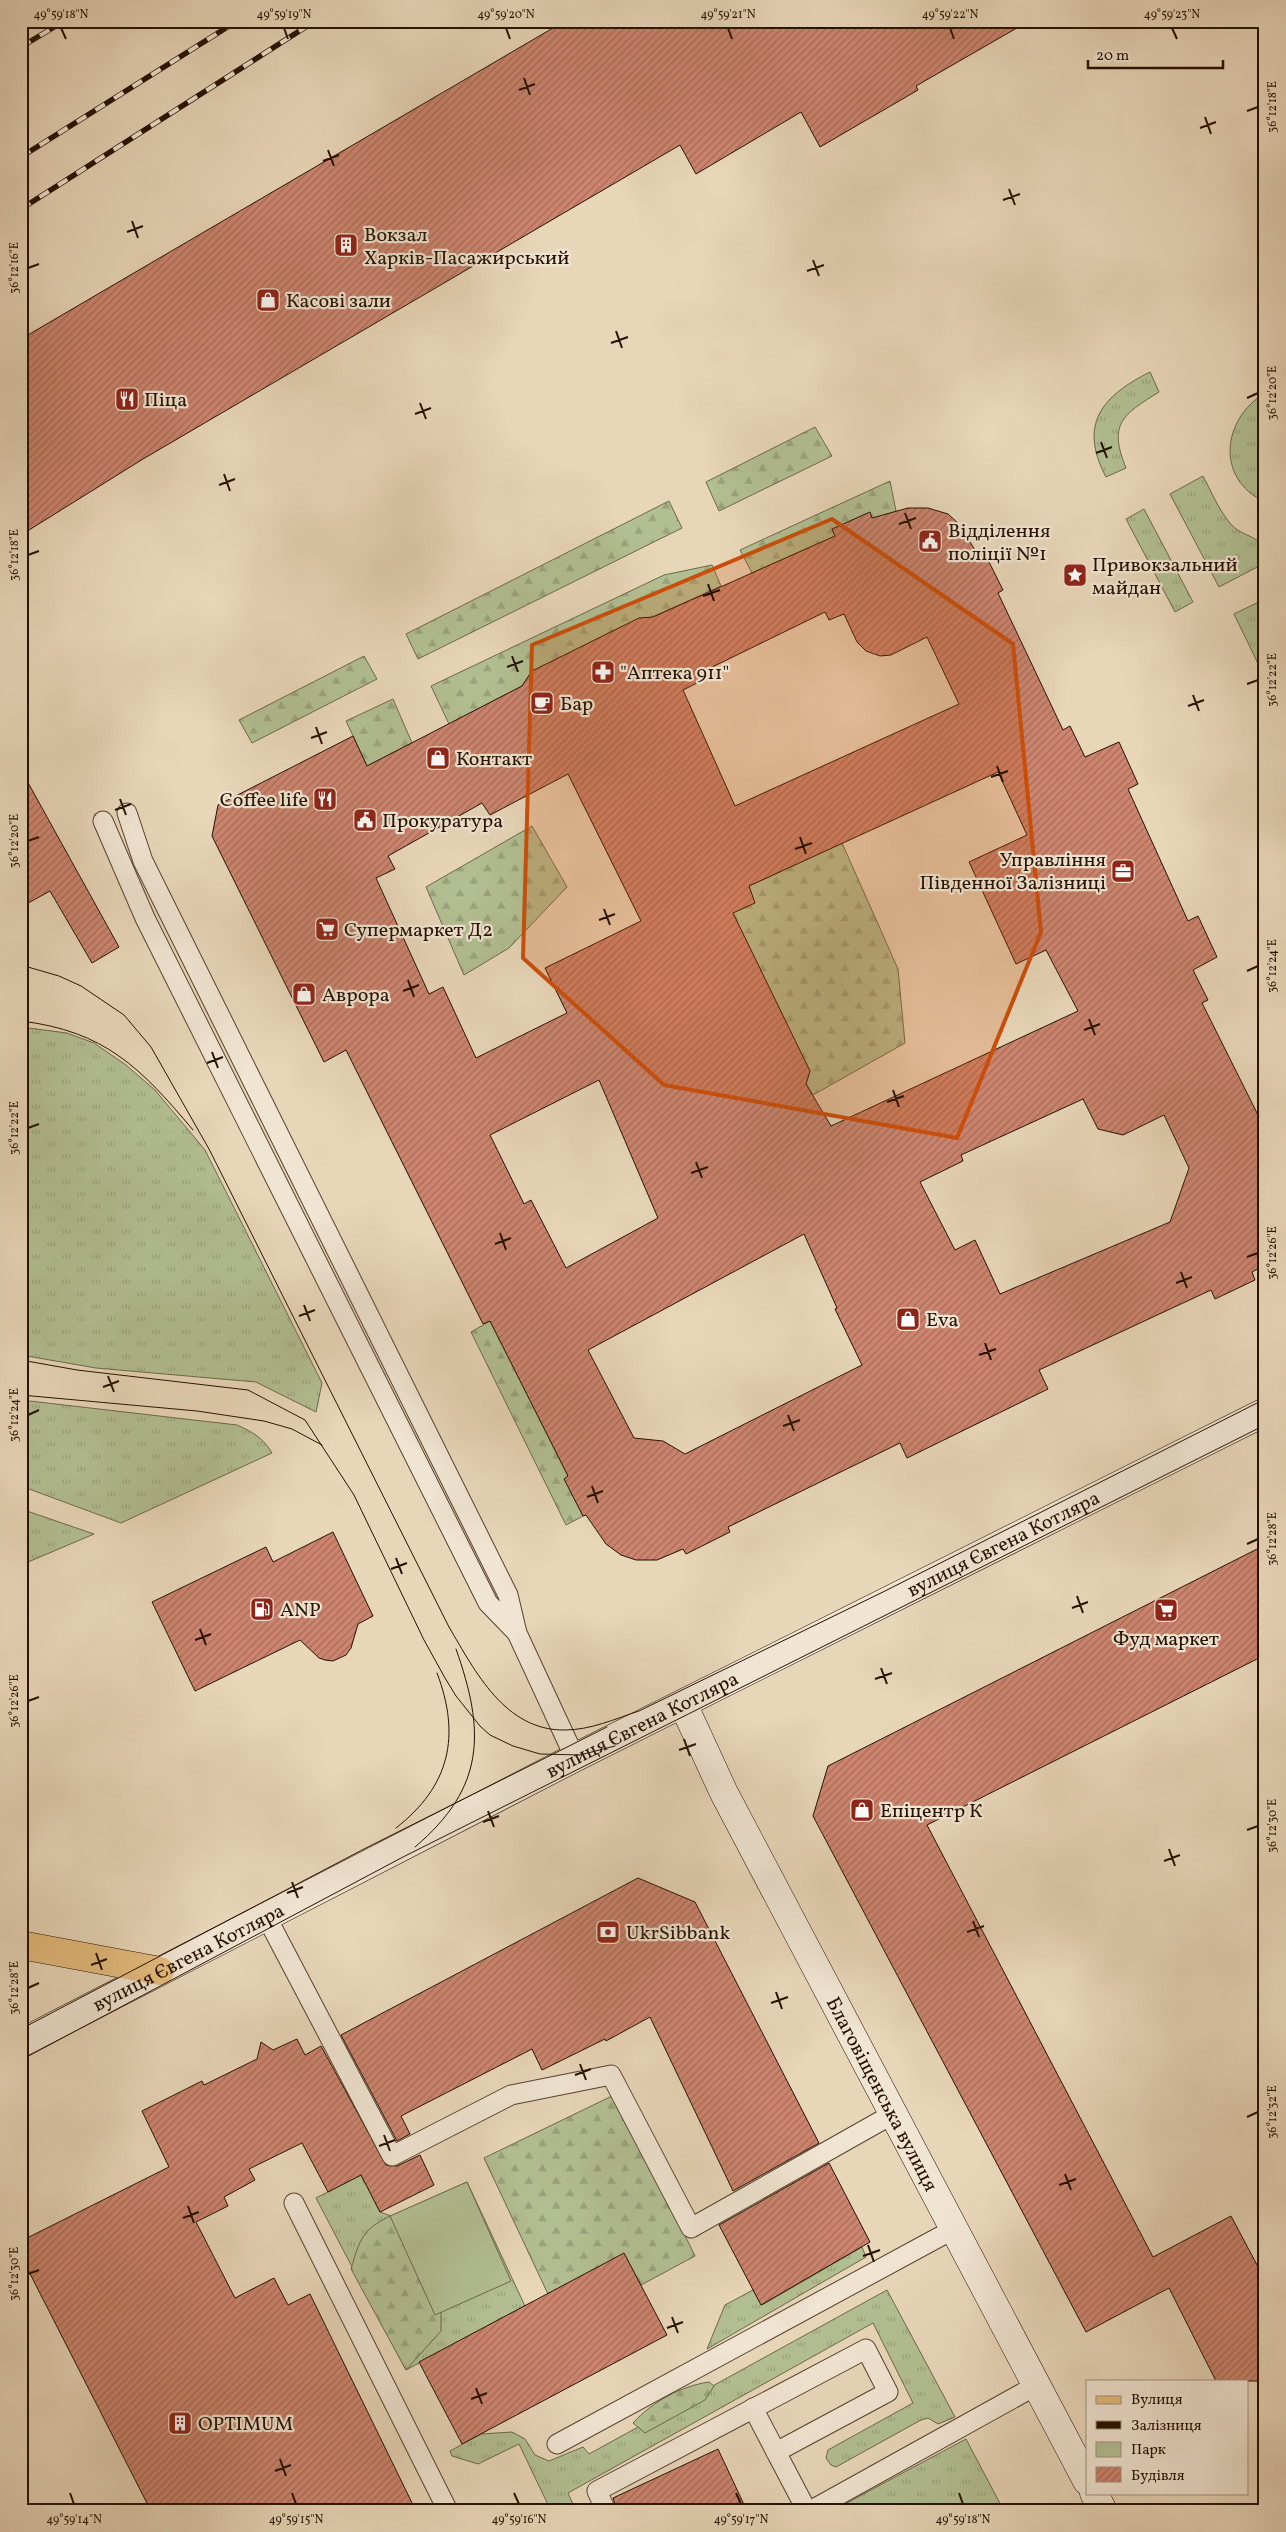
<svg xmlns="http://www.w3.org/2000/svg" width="1286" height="2532" font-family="Vollkorn,serif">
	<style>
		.grass { fill: url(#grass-tufts); stroke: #6c6849 }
		.forest { fill: url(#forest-firs); stroke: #6c6849 }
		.park { fill: #b2bf92; stroke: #6c6849 }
		.building { fill: url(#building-hatch); stroke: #261100; fill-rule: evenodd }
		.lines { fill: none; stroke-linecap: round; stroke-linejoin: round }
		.lane-casing { stroke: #56422e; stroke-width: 21 }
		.secondary-casing { stroke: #261100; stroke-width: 29 }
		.primary-casing { stroke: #261100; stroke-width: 29 }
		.lane { stroke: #f0e4d2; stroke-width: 19 }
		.secondary { stroke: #f0e4d2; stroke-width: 28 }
		.primary { stroke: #e4bb7c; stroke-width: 28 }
		.tram { stroke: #261100; stroke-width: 1 }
		.rail-casing { stroke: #261100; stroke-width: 5.5 }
		.rail { stroke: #f0e4d2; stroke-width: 4; stroke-dasharray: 11; stroke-linecap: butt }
		.marked { fill: #cb4e0a; fill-opacity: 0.2; stroke: #cb4e0a; stroke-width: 4; stroke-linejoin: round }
		.ticks { fill: none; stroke: #261100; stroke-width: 2 }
		.labels { text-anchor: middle; stroke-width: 4.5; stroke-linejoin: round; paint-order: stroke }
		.poi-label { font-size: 20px; fill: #261100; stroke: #f0e4d2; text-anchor: start }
		.street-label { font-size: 20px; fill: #261100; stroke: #f0e4d2 }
		.neatline { fill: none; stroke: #261100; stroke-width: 2 }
		.ticks-label { font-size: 12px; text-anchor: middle; fill: #261100 }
	</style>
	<defs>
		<pattern id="grass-tufts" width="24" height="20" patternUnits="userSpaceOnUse" patternTransform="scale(1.25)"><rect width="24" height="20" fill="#b2bf92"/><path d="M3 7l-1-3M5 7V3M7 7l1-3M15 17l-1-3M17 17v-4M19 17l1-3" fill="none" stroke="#99a37c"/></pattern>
		<pattern id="forest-firs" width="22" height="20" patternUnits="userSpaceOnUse" patternTransform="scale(1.25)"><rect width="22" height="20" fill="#b2bf92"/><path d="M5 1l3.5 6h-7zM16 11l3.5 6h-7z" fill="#99a37c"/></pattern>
		<pattern id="building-hatch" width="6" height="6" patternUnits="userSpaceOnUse" patternTransform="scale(1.25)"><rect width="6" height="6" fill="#cd856f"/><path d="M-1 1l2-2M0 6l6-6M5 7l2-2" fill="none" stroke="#a66b59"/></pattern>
	</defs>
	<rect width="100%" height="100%" fill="#e8d6b9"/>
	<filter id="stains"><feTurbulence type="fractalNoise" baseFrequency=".004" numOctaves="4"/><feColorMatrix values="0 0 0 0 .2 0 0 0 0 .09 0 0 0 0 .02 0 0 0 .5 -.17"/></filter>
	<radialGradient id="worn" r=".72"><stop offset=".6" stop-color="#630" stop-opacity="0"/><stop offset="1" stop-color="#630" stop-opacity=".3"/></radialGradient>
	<g class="grass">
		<path d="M1150,372L1159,392C1122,415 1108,424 1126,468L1106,477C1078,424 1102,396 1150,372Z"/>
		<path d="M1265,393V502C1215,479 1222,419 1265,393Z"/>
		<path d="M1203,476C1211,491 1218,508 1229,522C1244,541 1265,531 1265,563L1219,587L1170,494Z"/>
		<polygon points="1144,509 1193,602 1175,612 1126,519"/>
		<polygon points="1265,599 1265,678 1234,614"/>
		<polygon points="21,1027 67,1033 94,1043 126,1065 155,1090 205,1150 322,1383 316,1412 256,1382 96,1368 21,1355"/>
		<path d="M21,1400L237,1425C253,1432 263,1438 272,1453L121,1523L21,1486Z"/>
		<polygon points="21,1509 94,1534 21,1565"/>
		<polygon points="361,2175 380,2212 391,2216 467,2182 525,2306 406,2370 316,2198"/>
		<polygon points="862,2247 866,2257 707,2349 725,2305 753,2290 762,2305"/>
		<polygon points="887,2290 955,2417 938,2424 928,2418 921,2420 836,2467 831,2465 826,2458 828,2450 913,2403 873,2323 568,2493 576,2511 551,2511 519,2444 478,2464 452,2456 450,2451 481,2434 512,2432 525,2439 535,2455 549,2461 583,2447 589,2454"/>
		<polygon points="966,2439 1004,2511 839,2511 843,2505"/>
	</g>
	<g class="forest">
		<polygon points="815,427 832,456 719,511 706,482"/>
		<polygon points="890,481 896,511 873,520 870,512 832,529 835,536 752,573 740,550"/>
		<polygon points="669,501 682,528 418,659 406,634"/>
		<polygon points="712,565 721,586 532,671 522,686 449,724 431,686 664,575"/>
		<polygon points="364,656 377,679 252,743 239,720"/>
		<polygon points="393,699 412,743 367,766 346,721"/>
		<polygon points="532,826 567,887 509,948 464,975 426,887"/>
		<polygon points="842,843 898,969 905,1043 813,1095 806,1084 810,1071 726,916 749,886"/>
		<polygon points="490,1321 568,1476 565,1479 583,1516 566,1525 471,1332"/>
		<polygon points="616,2094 695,2256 641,2285 624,2254 548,2294 484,2158"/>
		<path d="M390,2216L411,2229L441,2312V2331L406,2370L351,2269C360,2239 362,2230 390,2216Z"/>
		<path d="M709,2382L714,2386L705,2400L645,2433L633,2423C652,2402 681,2386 709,2382Z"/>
	</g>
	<polygon class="park" points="467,2182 511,2281 435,2315 390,2216"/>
	<g class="building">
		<polygon points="565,21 1029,21 916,86 918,90 820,147 801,112 696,174 680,145 143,459 21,535 21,339"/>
		<path d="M908,508H928L948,514L959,524L978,555L984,552L1003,590L998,593L1063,730L1070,726L1085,757L1119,742L1138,784L1128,789L1188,921L1198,916L1217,957L1193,970L1208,1000L1202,1003L1265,1129V1265L1252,1272L1255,1280L1215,1299L1211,1290L1039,1370L1048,1389L907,1458L900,1443L728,1527L730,1532L686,1554L683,1549L657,1560H636L621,1555L606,1544L586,1515L583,1516L564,1479L568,1476L490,1321L483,1324L346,1050L324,1062L212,836L218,805L353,736L367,766L522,686L532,671L639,618L653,617L835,536L832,529L870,512L872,518ZM825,612L829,620L844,614L857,642L866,651L880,656L891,655L927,637L959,704L735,806L683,690L705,679L700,673ZM998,772L1027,835L969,862L1016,964L1046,950L1078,1011L831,1126L806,1084L810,1071L733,913L755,903L749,886ZM568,774L641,921L545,968L567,1013L476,1058L443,987L429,994L376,878L395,869L388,856L482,803L490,815ZM599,1080L658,1218L566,1268L531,1200L524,1204L490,1135ZM1083,1099L1098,1129L1123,1135L1164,1115L1189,1168L1170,1222L1000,1294L975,1240L955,1250L920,1182L963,1161L961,1155ZM804,1234L837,1308L835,1309L862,1365L685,1454L663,1441L634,1438L588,1350Z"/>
		<polygon points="21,770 119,947 92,963 50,891 21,907"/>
		<polygon points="333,1532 373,1616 358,1624 351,1648 346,1655 333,1661 325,1660 319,1658 300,1640 195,1691 152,1602 266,1547 273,1562"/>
		<polygon points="1265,1545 1265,1655 927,1825 1153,2257 1231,2216 1265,2280 1265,2381 1216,2381 1169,2288 1086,2332 813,1816 828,1766"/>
		<polygon points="638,1878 695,1902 819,2143 733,2191 650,2017 606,2041 605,2039 542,2070 532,2049 401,2116 410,2134 397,2141 341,2035"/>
		<polygon points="297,2039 305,2055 321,2046 386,2165 397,2166 420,2155 434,2185 380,2212 361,2175 328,2192 302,2143 249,2169 255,2180 224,2197 228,2206 196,2222 235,2298 274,2278 288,2305 310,2294 416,2511 151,2511 21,2256 21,2241 169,2167 142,2111 202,2081 204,2085 257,2059 261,2042 273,2050"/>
		<polygon points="829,2163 870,2242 761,2305 719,2225"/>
		<polygon points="624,2253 667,2335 462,2444 419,2362"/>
		<polygon points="718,2449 747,2511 617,2511 613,2498"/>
	</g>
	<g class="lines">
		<g class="lane-casing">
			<g id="lane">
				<polyline points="127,813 143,861 508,1595 517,1633 575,1758"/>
				<polyline points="103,821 145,918 481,1589 488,1603 516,1632"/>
				<polyline points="266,1916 392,2156 511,2095 611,2075 691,2228 893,2114"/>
				<polyline points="294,2203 448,2511"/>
				<polyline points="753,2408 776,2452"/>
				<polyline points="557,2444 954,2229"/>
				<polyline points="606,2511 597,2491 866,2349 888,2392 776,2452 807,2511"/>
				<polyline points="810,2511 1037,2385"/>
			</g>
		</g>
		<g class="secondary-casing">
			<g id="secondary">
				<path id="s1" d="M683,1704L724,1793L1087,2481"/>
				<path id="s2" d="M21,2043L580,1755L1265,1412"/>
				<polyline points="1094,2493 1103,2511"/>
			</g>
		</g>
		<g class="primary-casing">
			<polyline id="primary" points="21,1945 160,1971"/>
		</g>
		<use href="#lane" class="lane"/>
		<use href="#secondary" class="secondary"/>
		<use href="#primary" class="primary"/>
		<g class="tram">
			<path d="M21,965L59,976L81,986L124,1015L151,1047L209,1149L449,1627C475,1671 505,1731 565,1730C590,1730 615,1719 639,1711L883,1592L1265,1399"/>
			<path d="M21,1021C105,1031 141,1068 193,1130"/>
			<polyline points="21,1360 77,1370 248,1390 305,1420 354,1495 424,1640 445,1678 456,1696 480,1726 490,1735 513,1746 540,1754 580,1755 615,1746"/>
			<polyline points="21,1395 197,1411 264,1421 292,1429 322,1445"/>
			<path d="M396,1828C450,1786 461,1736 437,1673"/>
			<path d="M415,1847C486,1787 485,1731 456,1649"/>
			<polyline points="21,2029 364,1849 607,1727"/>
			<polyline points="21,2060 403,1857 1265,1425"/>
		</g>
		<g class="rail-casing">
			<g id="rail">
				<polyline points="21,47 64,21"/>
				<polyline points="21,157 237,21"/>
				<polyline points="21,209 315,21"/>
			</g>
		</g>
		<use href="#rail" class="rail"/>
	</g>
	<path class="marked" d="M832,519L1013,644L1041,932L957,1138L664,1085L523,958L532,645Z"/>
	<path class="ticks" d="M61,28L66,39M284,28L288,39M506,28L510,39M728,28L732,39M950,28L954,39M1172,28L1177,39M524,78L530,95M519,90L535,84M1247,111L1258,107M1205,117L1211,134M1200,128L1216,122M328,150L334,166M323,161L339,155M1009,189L1015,205M1003,200L1020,194M132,221L138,238M127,232L143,226M813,260L819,276M28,268L39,264M807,271L824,265M616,331L622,348M611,343L628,337M1247,398L1258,393M420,403L426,419M415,414L431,408M1101,442L1107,458M1096,453L1112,447M224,474L230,491M219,485L235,479M905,513L911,529M899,524L916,518M28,555L39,551M708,584L714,601M703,596L720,590M512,656L518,672M507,667L523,661M1247,684L1258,680M1193,695L1199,711M1188,706L1204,700M316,727L322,744M311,738L327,732M997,766L1003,782M991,777L1008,771M120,799L126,815M115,810L131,804M800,837L806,854M28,841L39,837M795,849L812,843M604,909L610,925M599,920L615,914M1247,971L1258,966M408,980L414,997M403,991L419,985M1089,1019L1095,1035M1084,1030L1100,1024M212,1052L218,1068M207,1063L223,1057M893,1090L899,1107M887,1102L904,1096M28,1128L39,1124M696,1162L702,1178M691,1173L708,1167M500,1233L506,1250M495,1244L511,1238M1247,1257L1258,1253M1181,1272L1187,1288M1176,1283L1192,1277M304,1305L310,1321M299,1316L315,1310M985,1343L991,1360M979,1355L996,1349M108,1376L114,1392M103,1387L119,1381M28,1415L39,1410M788,1415L794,1431M783,1426L800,1420M592,1486L598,1503M587,1497L603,1491M1247,1544L1258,1539M396,1558L402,1574M391,1569L407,1563M1077,1596L1083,1613M1072,1608L1088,1602M200,1629L206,1645M195,1640L211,1634M881,1668L887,1684M875,1679L892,1673M28,1701L39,1697M684,1739L690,1756M679,1750L696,1744M488,1811L494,1827M483,1822L499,1816M1247,1830L1258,1826M1169,1849L1175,1866M1164,1861L1180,1855M292,1882L298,1898M287,1893L303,1887M973,1921L979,1937M967,1932L984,1926M96,1953L102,1970M91,1965L107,1959M28,1988L39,1983M776,1992L782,2009M771,2003L788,1997M580,2064L586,2080M575,2075L591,2069M1247,2117L1258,2112M384,2135L390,2151M379,2146L395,2140M1065,2174L1071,2190M1059,2185L1076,2179M188,2206L194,2223M183,2218L199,2212M868,2245L874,2262M863,2256L880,2250M28,2274L39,2270M672,2317L678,2333M667,2328L683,2322M476,2388L482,2404M471,2399L487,2393M280,2459L286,2476M275,2471L291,2465M70,2493L74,2504M292,2493L296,2504M514,2493L519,2504M736,2493L741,2504M959,2493L963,2504"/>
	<defs>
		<g id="building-square" transform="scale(1.25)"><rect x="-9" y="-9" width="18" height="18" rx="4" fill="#8f2418" stroke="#f0e4d2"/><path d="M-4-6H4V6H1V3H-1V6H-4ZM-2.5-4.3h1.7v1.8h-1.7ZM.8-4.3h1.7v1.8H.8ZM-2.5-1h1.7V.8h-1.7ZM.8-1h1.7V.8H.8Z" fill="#fff"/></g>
		<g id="shop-square" transform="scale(1.25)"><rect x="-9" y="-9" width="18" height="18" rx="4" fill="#8f2418" stroke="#f0e4d2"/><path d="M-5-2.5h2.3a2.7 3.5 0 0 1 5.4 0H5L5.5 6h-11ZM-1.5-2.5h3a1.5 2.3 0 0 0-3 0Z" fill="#fff"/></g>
		<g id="restaurant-square" transform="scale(1.25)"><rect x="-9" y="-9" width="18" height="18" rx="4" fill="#8f2418" stroke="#f0e4d2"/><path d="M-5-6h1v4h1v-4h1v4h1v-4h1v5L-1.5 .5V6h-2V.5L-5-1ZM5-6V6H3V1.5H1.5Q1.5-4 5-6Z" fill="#fff"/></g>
		<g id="civic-square" transform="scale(1.25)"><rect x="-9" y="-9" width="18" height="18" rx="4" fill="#8f2418" stroke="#f0e4d2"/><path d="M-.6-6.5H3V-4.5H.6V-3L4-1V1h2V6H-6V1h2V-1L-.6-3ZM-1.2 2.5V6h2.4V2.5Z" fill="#fff"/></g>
		<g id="sight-square" transform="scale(1.25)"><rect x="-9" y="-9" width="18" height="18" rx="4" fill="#8f2418" stroke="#f0e4d2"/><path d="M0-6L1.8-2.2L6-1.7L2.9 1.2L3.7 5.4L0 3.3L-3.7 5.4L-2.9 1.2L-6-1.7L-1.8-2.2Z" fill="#fff"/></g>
		<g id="pharmacy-square" transform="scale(1.25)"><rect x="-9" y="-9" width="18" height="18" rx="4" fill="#8f2418" stroke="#f0e4d2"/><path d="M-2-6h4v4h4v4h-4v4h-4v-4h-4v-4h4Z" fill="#fff"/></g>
		<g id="cafe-square" transform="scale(1.25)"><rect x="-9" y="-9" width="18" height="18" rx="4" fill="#8f2418" stroke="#f0e4d2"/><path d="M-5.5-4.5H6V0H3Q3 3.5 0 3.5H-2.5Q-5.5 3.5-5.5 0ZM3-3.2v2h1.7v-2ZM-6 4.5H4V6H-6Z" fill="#fff"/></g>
		<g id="office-square" transform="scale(1.25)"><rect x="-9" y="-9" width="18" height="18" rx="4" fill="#8f2418" stroke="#f0e4d2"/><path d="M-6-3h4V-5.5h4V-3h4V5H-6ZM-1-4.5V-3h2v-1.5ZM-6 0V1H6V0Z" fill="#fff"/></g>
		<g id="supermarket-square" transform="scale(1.25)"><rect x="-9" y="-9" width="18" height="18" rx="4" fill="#8f2418" stroke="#f0e4d2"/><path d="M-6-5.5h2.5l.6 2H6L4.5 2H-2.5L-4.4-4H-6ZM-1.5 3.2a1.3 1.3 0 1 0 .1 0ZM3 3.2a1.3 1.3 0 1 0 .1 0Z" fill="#fff"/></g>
		<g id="fuel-square" transform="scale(1.25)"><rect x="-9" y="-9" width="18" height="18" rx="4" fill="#8f2418" stroke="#f0e4d2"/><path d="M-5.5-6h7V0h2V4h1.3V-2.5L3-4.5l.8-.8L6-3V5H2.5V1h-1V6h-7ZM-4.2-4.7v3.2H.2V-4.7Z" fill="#fff"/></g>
		<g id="bank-square" transform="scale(1.25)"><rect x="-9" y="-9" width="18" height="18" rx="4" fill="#8f2418" stroke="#f0e4d2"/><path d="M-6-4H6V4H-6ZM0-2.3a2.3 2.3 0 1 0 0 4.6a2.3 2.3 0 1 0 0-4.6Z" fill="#fff"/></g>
	</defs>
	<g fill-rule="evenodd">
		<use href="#building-square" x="346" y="245"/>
		<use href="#shop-square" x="268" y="300"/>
		<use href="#restaurant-square" x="127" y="399"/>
		<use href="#civic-square" x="930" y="541"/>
		<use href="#sight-square" x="1075" y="575"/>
		<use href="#pharmacy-square" x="603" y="672"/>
		<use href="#cafe-square" x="542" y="703"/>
		<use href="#shop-square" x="438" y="758"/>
		<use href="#restaurant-square" x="325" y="799"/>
		<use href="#civic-square" x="365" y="820"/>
		<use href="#office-square" x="1123" y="871"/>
		<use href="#supermarket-square" x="327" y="929"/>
		<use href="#shop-square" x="304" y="994"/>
		<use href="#shop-square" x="908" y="1319"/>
		<use href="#fuel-square" x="262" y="1609"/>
		<use href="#supermarket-square" x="1166" y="1610"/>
		<use href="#shop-square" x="862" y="1810"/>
		<use href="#bank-square" x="608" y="1932"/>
		<use href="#building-square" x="180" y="2423"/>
	</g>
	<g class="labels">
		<g class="poi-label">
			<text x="364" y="241">Вокзал<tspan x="364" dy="23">Харків-Пасажирський</tspan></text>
			<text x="286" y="307">Касові зали</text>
			<text x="144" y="406">Піца</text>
			<text x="948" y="537">Відділення<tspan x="948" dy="23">поліції №1</tspan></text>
			<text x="1092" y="571">Привокзальний<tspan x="1092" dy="23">майдан</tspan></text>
			<text x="620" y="679">"Аптека 911"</text>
			<text x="560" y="710">Бар</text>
			<text x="456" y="765">Контакт</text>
			<text x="308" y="806" text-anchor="end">Coffee life</text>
			<text x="382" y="827">Прокуратура</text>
			<text x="1106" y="866" text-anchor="end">Управління<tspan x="1106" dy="23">Південної Залізниці</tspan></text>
			<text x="344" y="936">Супермаркет Д2</text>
			<text x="322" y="1001">Аврора</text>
			<text x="926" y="1326">Eva</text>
			<text x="280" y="1616">ANP</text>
			<text x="1166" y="1645" text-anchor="middle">Фуд маркет</text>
			<text x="880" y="1817">Епіцентр К</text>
			<text x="626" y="1939">UkrSibbank</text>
			<text x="198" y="2430">OPTIMUM</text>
		</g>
		<g class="street-label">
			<text dy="7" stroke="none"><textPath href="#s2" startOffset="1102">вулиця Євгена Котляра</textPath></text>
			<text dy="7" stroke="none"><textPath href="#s2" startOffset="698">вулиця Євгена Котляра</textPath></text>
			<text dy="7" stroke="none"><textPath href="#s2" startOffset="188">вулиця Євгена Котляра</textPath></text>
			<text dy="7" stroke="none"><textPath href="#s1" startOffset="438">Благовіщенська вулиця</textPath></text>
		</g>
	</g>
	<rect width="1286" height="2532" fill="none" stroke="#e8d6b9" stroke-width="55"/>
	<rect x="1086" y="2380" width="162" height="115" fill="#f0e4d2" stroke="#9f907e"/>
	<rect x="1096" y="2396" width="25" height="8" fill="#e4bb7c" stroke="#9f907e"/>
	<text x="1131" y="2404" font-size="15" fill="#261100">Вулиця</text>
	<rect x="1096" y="2421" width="25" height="8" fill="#261100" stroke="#9f907e"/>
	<text x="1131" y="2430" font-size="15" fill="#261100">Залізниця</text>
	<rect x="1096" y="2442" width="25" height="15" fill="#b2bf92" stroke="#9f907e"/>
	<text x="1131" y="2454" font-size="15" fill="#261100">Парк</text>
	<rect x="1096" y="2467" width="25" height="15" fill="url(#building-hatch)" stroke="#9f907e"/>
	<text x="1131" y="2480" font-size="15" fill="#261100">Будівля</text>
	<path d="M1088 60v8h135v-8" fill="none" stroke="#261100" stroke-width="2.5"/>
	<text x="1096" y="60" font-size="15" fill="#261100" stroke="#f0e4d2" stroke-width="4" paint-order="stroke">20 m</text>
	<rect x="28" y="28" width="1230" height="2476" class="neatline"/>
	<g class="ticks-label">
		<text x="61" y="18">49°59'18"N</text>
		<text x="284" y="18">49°59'19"N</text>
		<text x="506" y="18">49°59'20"N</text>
		<text x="728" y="18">49°59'21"N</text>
		<text x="950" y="18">49°59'22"N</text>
		<text x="1172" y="18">49°59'23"N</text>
		<text transform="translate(1272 107) rotate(-90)" y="4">36°12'18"E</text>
		<text transform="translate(14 268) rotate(-90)" y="4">36°12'16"E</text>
		<text transform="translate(1272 393) rotate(-90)" y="4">36°12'20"E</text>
		<text transform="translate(14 555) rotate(-90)" y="4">36°12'18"E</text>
		<text transform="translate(1272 680) rotate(-90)" y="4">36°12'22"E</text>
		<text transform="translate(14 841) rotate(-90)" y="4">36°12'20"E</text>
		<text transform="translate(1272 966) rotate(-90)" y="4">36°12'24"E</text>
		<text transform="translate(14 1128) rotate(-90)" y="4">36°12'22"E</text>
		<text transform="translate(1272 1253) rotate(-90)" y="4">36°12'26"E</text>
		<text transform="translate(14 1415) rotate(-90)" y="4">36°12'24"E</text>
		<text transform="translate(1272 1539) rotate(-90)" y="4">36°12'28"E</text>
		<text transform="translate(14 1701) rotate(-90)" y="4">36°12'26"E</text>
		<text transform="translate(1272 1826) rotate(-90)" y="4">36°12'30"E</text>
		<text transform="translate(14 1988) rotate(-90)" y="4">36°12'28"E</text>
		<text transform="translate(1272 2112) rotate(-90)" y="4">36°12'32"E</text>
		<text transform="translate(14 2274) rotate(-90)" y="4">36°12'30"E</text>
		<text x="74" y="2523">49°59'14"N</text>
		<text x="296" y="2523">49°59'15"N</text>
		<text x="519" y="2523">49°59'16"N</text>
		<text x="741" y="2523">49°59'17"N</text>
		<text x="963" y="2523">49°59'18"N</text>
	</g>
	<rect width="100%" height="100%" filter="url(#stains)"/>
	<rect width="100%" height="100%" fill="url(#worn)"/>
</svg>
